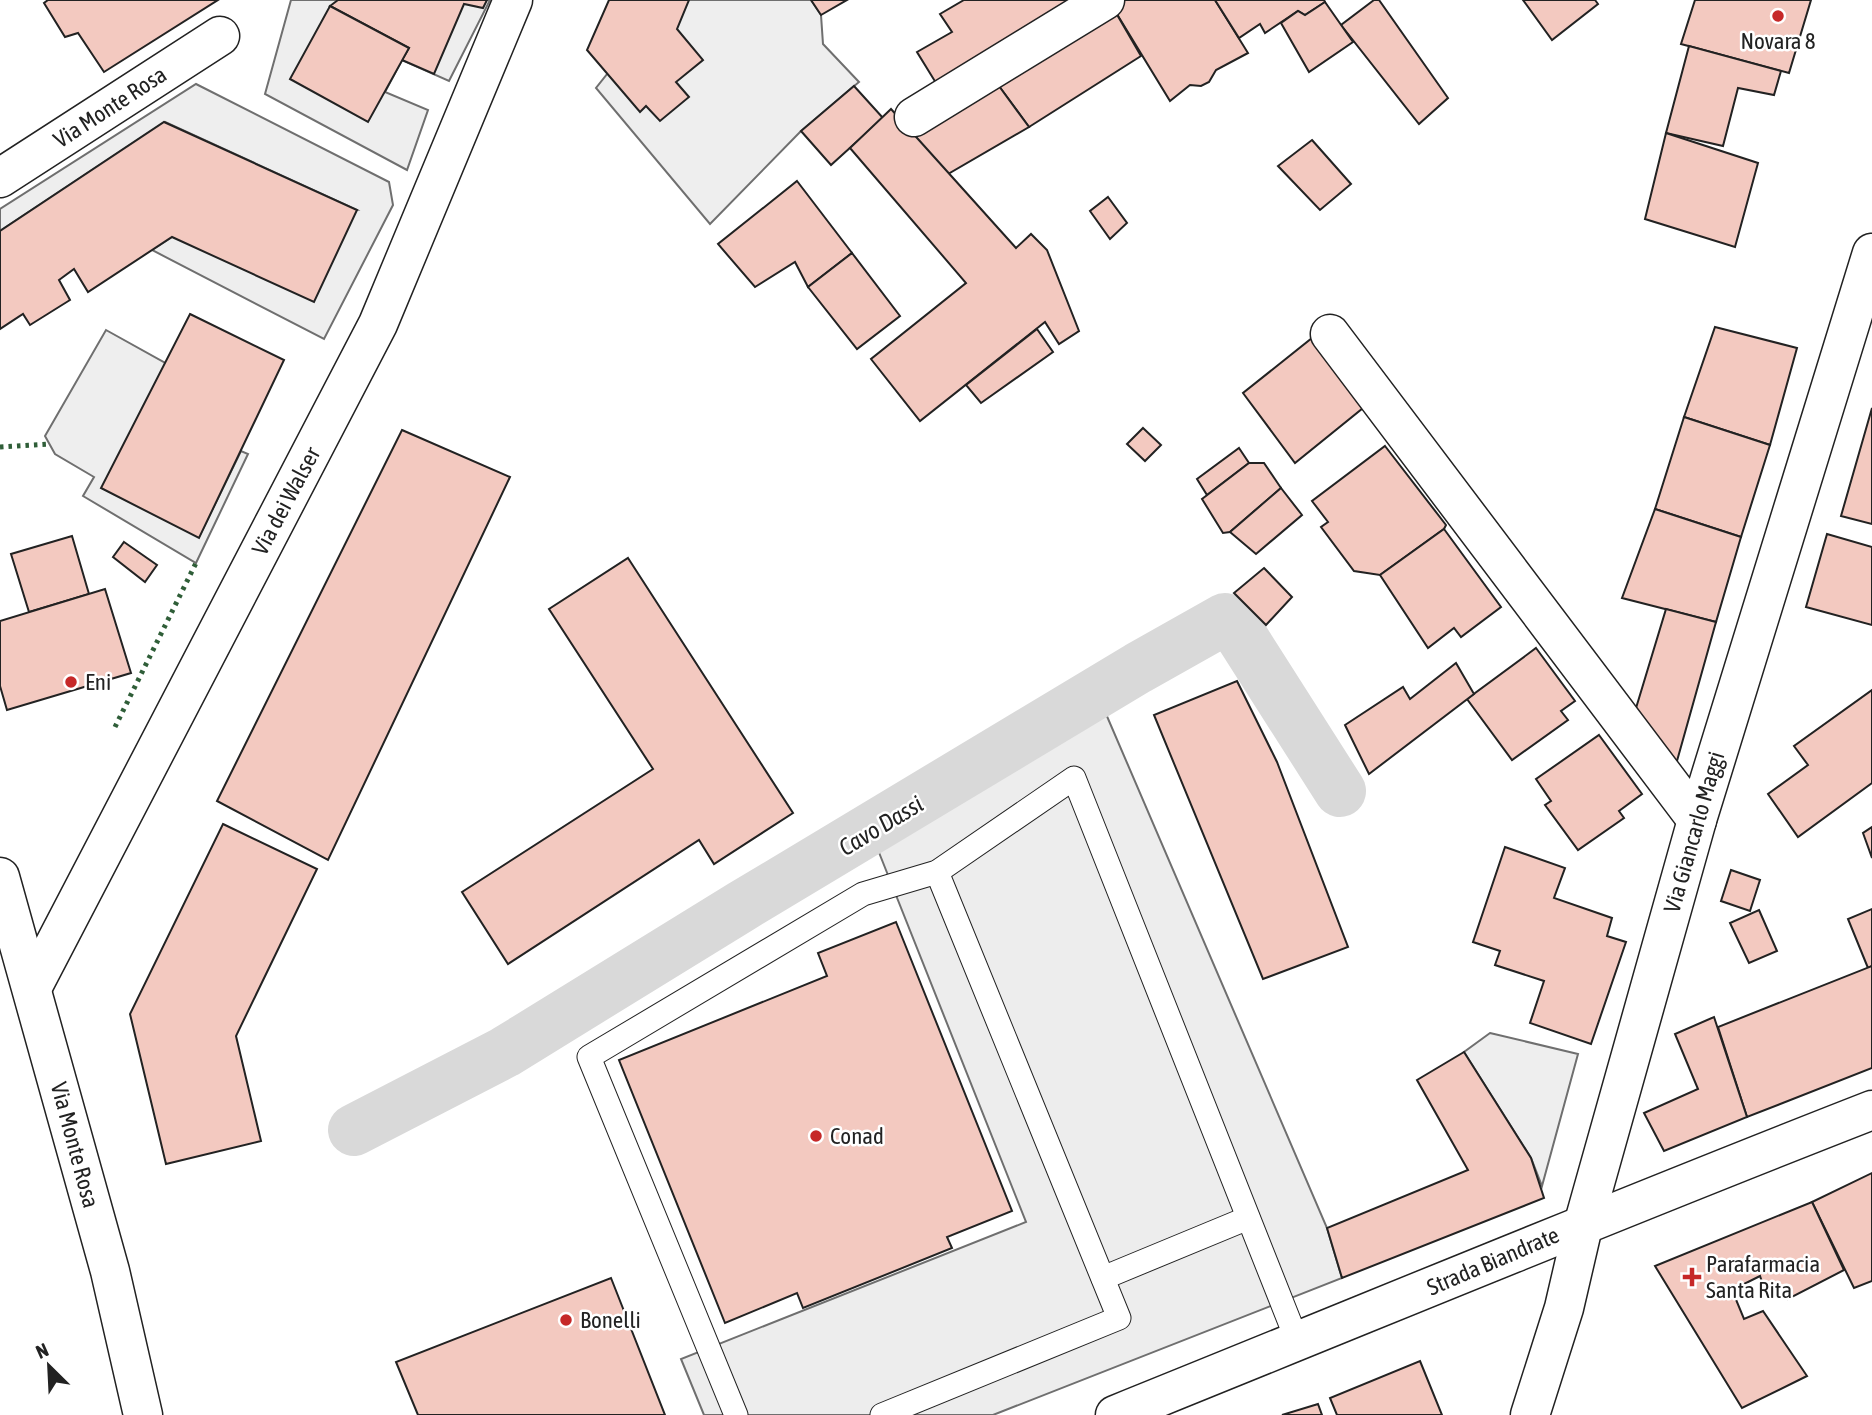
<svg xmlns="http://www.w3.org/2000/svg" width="1872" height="1415" font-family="'Asap Condensed',sans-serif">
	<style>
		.green { fill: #eee; stroke: #6f6f6f; stroke-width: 2 }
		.parking { fill: #ededed; stroke: #6f6f6f; stroke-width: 2 }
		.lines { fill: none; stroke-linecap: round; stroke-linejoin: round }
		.canal { stroke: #d9d9d9; stroke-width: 52 }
		.building { fill: #f3c9c0; stroke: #222; stroke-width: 2 }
		.lane-casing { stroke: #222; stroke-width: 25 }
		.street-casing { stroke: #222; stroke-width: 41 }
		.secondary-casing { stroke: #222; stroke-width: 41 }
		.lane { stroke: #fff; stroke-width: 23 }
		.street { stroke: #fff; stroke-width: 38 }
		.secondary { stroke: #fff; stroke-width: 38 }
		.hedge { stroke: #2f5e38; stroke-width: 5; stroke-dasharray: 3.5 5; stroke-linecap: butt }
		.poi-dot { fill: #c62828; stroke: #fff; stroke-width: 2.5 }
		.labels { text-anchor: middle; stroke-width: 5; stroke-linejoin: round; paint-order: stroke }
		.poi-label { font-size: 23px; fill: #222; stroke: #fff; text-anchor: start }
		.street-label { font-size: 23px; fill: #222; stroke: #fff }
		.water-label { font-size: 24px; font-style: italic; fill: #222; stroke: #fff }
	</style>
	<rect width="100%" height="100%" fill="#fff"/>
	<g class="green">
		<polygon points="291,0 490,0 449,81 402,60 385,92 428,110 407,170 265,94"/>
		<polygon points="666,0 811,0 821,15 823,44 859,82 801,131 710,224 596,88"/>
		<polygon points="196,84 389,182 393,205 324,339 152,250 172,237 357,210 165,122 0,231 0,209"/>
		<polygon points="106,330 167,364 102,488 199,537 241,451 248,454 196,563 83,496 94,477 55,454 45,436"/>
		<polygon points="1490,1033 1578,1054 1542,1186 1531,1158 1464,1052"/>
	</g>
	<polygon class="parking" points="1100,700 1327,1228 1342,1278 993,1415 704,1415 681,1359 1026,1222 878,850"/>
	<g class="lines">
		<polyline class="canal" points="354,1130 505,1052 742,906 1138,668 1225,619 1240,634 1340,791"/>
	</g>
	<g class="building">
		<polygon points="48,0 218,0 104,72 78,33 65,37 44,3"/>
		<polygon points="338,0 487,0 483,8 464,4 434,74 402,60 409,48 330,6"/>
		<polygon points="609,0 689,0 677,29 703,60 676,82 689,97 660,121 646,106 640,112 587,50"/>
		<polygon points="811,0 847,0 821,15"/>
		<polygon points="964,0 1074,0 936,83 917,52 952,32 940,14"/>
		<polygon points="1122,0 1215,0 1248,53 1216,70 1209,82 1201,86 1190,85 1170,101 1112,6"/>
		<polygon points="1215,0 1324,0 1325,2 1305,15 1298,11 1265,33 1260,24 1239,38"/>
		<polygon points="1374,0 1379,0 1448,98 1419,124 1341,25"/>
		<polygon points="1523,0 1595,0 1598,4 1552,40"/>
		<polygon points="1695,0 1811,0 1789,73 1681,44"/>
		<polygon points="1325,2 1353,42 1309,72 1281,23 1298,11 1305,15"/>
		<polygon points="330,6 409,48 368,122 290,79"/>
		<polygon points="1112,6 1141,56 1029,127 996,82"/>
		<polygon points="1689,46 1781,71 1774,95 1738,88 1723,146 1666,133"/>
		<polygon points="996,82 1029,127 948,174 914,136"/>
		<polygon points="854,86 883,118 831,165 801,131"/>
		<polygon points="891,109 1016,248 1031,234 1047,250 1079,331 1059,344 1045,322 920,421 871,359 966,283 850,148"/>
		<polygon points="164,122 357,210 314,302 172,237 88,292 74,269 59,280 70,300 30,325 23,314 0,329 0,231"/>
		<polygon points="1666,133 1758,163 1735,247 1645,219"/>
		<polygon points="1312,140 1351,184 1320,210 1278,166"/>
		<polygon points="797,181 852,253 808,287 795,262 755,287 718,244"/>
		<polygon points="1108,197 1127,223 1110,239 1090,211"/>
		<polygon points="852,253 900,316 857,349 808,287"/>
		<polygon points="190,314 284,360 199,538 101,488"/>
		<polygon points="1715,327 1797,348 1770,445 1684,417"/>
		<polygon points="1037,329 1053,352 981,403 966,385"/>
		<polygon points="1312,338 1363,408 1295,463 1243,393"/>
		<polygon points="1872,408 1872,524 1841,516"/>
		<polygon points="1684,417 1770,445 1741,537 1655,509"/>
		<polygon points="1143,428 1161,445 1145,461 1127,444"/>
		<polygon points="402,430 510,477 328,860 217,801"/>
		<polygon points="1385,446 1446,525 1444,529 1380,575 1354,571 1321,527 1328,522 1312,501"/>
		<polygon points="1239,448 1249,463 1207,495 1197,479"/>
		<polygon points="1249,463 1264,463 1281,488 1230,532 1223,533 1202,499"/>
		<polygon points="1281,488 1302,515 1256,554 1230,532"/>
		<polygon points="1655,509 1741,537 1716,622 1622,598"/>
		<polygon points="1444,529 1501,607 1461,637 1454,628 1428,648 1380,575"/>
		<polygon points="1827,534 1872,547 1872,625 1806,607"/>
		<polygon points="72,536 89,594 29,612 11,554"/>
		<polygon points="124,542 157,565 145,582 113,557"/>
		<polygon points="628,558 793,813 714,864 699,840 508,964 462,892 653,769 549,609"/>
		<polygon points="1264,568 1292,597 1266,625 1234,593"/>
		<polygon points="105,589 131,673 7,710 0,686 0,621"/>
		<polygon points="1666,609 1716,622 1675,768 1633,718"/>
		<polygon points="1536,648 1575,701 1561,711 1568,720 1512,760 1467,699"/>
		<polygon points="1456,663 1474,694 1369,774 1345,725 1403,687 1410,699"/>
		<polygon points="1237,681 1277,762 1348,947 1263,979 1154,715"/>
		<polygon points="1872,690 1872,783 1798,837 1768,794 1808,765 1794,746"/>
		<polygon points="1599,735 1642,794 1619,811 1624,818 1578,850 1545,805 1551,801 1536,779"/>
		<polygon points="223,824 317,869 236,1036 261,1141 166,1164 130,1014"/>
		<polygon points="1872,827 1872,858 1863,833"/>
		<polygon points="1505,847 1565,868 1554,898 1612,918 1607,936 1626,942 1591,1044 1530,1023 1544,981 1495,965 1500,951 1473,942"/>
		<polygon points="1731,870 1760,880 1750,911 1721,901"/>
		<polygon points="1872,909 1872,966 1868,968 1848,919"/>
		<polygon points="1759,910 1777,951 1749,963 1730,923"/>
		<polygon points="896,922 1012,1211 947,1237 952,1248 803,1308 797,1293 725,1323 619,1060 827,976 818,953"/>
		<polygon points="1872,966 1872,1068 1747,1117 1718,1027"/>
		<polygon points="1714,1017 1747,1117 1664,1151 1644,1113 1698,1089 1675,1034"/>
		<polygon points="1464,1052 1531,1158 1544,1198 1342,1278 1327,1228 1468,1170 1417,1080"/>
		<polygon points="1872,1173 1872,1281 1854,1288 1812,1202"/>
		<polygon points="1812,1202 1844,1270 1788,1299 1780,1284 1765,1291 1760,1276 1732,1290 1744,1319 1763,1311 1807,1376 1742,1408 1655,1266"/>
		<polygon points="611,1278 665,1415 418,1415 396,1362"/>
		<polygon points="1420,1361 1442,1415 1337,1415 1330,1398"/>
		<polygon points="1318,1404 1322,1415 1282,1415"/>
	</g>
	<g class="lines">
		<g class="lane-casing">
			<g id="lane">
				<polyline points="1103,1278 1248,1218"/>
				<polyline points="736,1415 589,1057 863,894 937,872 1074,778 1298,1343"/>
				<polyline points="882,1415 1119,1318 937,872"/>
			</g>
		</g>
		<g class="street-casing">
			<g id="street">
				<polyline points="914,117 1105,0"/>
				<polyline points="0,178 220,36"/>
				<polyline points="1330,334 1697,820"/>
				<polyline points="32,988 378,324 513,0"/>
				<path d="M1115,1415C1368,1313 1618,1209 1872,1110"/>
				<polyline points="1530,1415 1564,1308 1584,1222 1697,820 1872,253"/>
			</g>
		</g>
		<g class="secondary-casing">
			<polyline id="secondary" points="0,877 110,1271 143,1415"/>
		</g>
		<use href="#lane" class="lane"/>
		<use href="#street" class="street"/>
		<use href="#secondary" class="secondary"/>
		<g class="hedge">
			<polyline points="0,447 49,444"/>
			<polyline points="115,727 196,563"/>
		</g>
	</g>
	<g class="poi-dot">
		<circle cx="1778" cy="16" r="7"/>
		<circle cx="71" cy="682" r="7"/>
		<circle cx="816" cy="1136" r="7"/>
		<path d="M1688.5 1266.5h7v7h7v7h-7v7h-7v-7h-7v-7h7z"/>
		<circle cx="566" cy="1320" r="7"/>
	</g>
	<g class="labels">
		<g class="poi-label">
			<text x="1778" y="49" text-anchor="middle">Novara 8</text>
			<text x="85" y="690">Eni</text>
			<text x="830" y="1144">Conad</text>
			<text x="1706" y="1272">Parafarmacia<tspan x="1706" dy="26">Santa Rita</tspan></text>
			<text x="580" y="1328">Bonelli</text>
		</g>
		<g class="street-label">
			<text transform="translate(110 107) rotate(-33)" y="8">Via Monte Rosa</text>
			<text transform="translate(286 501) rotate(-62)" y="8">Via dei Walser</text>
			<text transform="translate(1694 832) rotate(-74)" y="8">Via Giancarlo Maggi</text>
			<text transform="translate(75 1145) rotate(75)" y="8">Via Monte Rosa</text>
			<text transform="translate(1493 1261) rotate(-23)" y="8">Strada Biandrate</text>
		</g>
		<g class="water-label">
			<text transform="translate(881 826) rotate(-31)" y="8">Cavo Dassi</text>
		</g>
	</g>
	<g transform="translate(49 1366) rotate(336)" stroke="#ffffff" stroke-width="5" paint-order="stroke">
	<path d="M0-5L12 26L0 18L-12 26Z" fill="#222222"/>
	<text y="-10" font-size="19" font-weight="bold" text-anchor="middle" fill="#222222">N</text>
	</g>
</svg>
